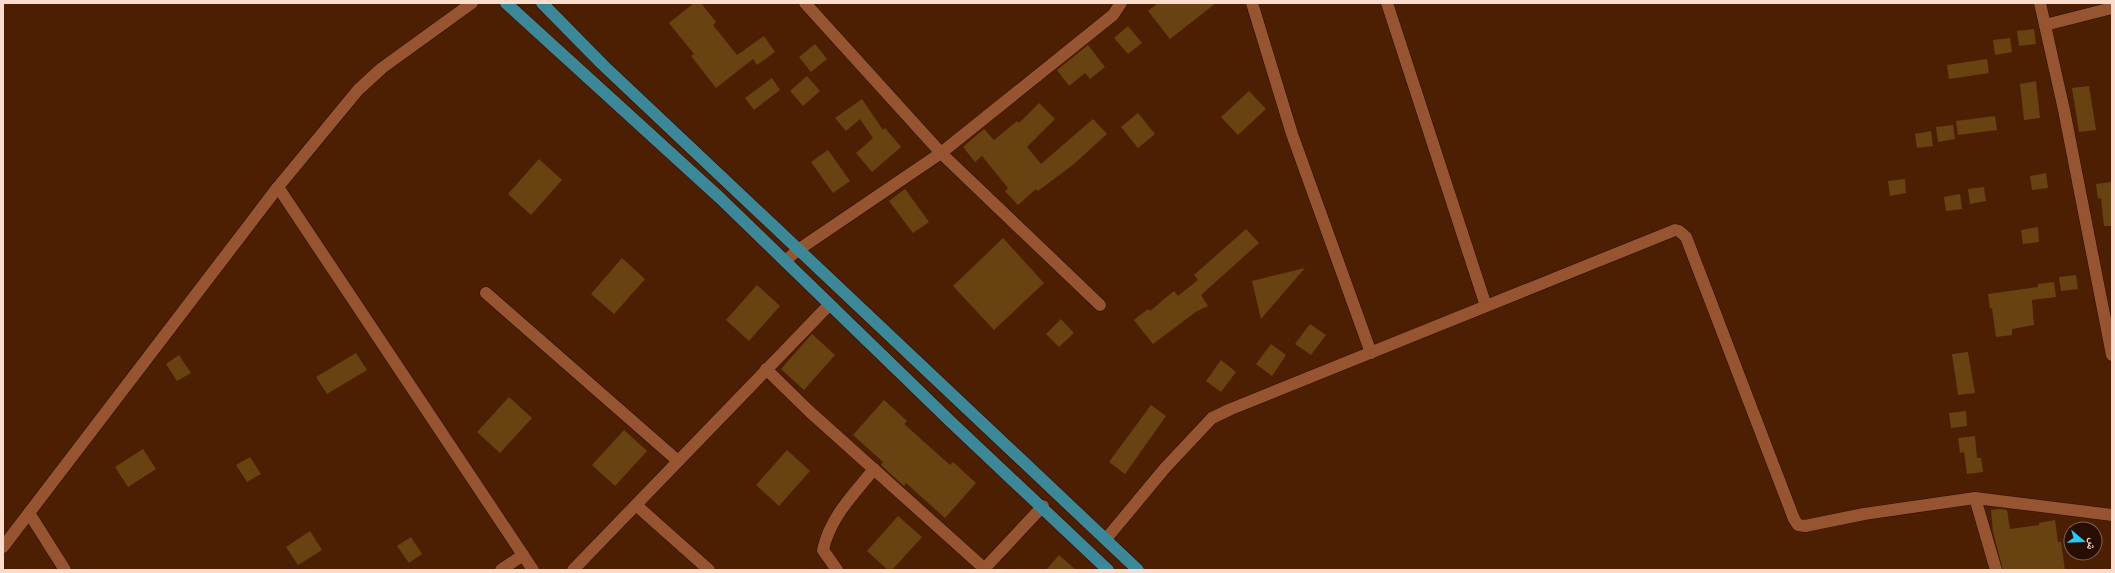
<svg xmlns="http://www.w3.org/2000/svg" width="2115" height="573" font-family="'DM Sans','Noto Naskh Arabic',sans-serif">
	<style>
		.building { fill: #684211 }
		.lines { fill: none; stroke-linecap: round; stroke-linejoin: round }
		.street-casing { stroke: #2b0b00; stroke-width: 13 }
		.secondary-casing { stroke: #2b0b00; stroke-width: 13 }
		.primary-casing { stroke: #2b0b00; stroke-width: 13 }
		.street { stroke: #965431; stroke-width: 12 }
		.secondary { stroke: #965431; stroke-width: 12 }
		.primary { stroke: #3d8898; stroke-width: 12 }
	</style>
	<rect width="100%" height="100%" fill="#4d1f02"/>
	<g class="building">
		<polygon points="694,3 701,3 716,22 713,25 737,55 764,36 775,52 757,65 753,59 716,88 691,56 694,54 669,23"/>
		<polygon points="1158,3 1216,3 1170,39 1148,11"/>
		<polygon points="1128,26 1142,43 1128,54 1114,38"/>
		<polygon points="2034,29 2036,44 2019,46 2017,31"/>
		<polygon points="2010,38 2012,52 1995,55 1993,40"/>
		<polygon points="815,44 827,59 811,72 799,57"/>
		<polygon points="1088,45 1105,67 1090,79 1085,73 1069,86 1057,70"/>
		<polygon points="1987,59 1989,73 1949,79 1947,65"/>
		<polygon points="807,76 820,91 803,106 790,91"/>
		<polygon points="772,78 780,90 754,110 745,98"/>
		<polygon points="2036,81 2040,118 2024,120 2020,84"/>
		<polygon points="2089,86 2096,130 2079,132 2072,88"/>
		<polygon points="1249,91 1266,109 1238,135 1221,117"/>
		<polygon points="862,99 883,130 885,128 901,147 872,172 856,153 873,138 860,119 846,131 835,118"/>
		<polygon points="1039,103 1055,119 1027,147 1041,164 1093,119 1107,134 1074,164 1038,191 1036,189 1018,205 1005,191 1008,188 982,156 975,162 963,147 984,129 994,140 1017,121 1019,123"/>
		<polygon points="1138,113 1155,134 1138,148 1121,127"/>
		<polygon points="1995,116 1997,130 1958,135 1956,121"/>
		<polygon points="1953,125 1955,139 1938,142 1936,127"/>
		<polygon points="1931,131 1933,146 1917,148 1915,134"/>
		<polygon points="828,150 850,181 833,193 811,162"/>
		<polygon points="539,159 562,180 531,215 508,194"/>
		<polygon points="2046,173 2048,188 2032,190 2030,176"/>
		<polygon points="1905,179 1906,193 1890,196 1888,181"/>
		<polygon points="2112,182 2112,226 2104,226 2101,198 2098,199 2096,184"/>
		<polygon points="1984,187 1986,201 1970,204 1968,189"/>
		<polygon points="905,189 929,222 913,233 889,201"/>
		<polygon points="1960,194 1962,209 1946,211 1944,197"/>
		<polygon points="2038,227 2039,242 2023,244 2021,230"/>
		<polygon points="1246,229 1259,243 1201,295 1208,306 1197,311 1153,344 1134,320 1148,309 1150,311 1174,291 1178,296 1198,280 1194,275"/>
		<polygon points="1003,238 1044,283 994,330 953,286"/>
		<polygon points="622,258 645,279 614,314 591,294"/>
		<polygon points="1305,268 1261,319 1252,281"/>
		<polygon points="2076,275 2078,289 2061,291 2059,277"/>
		<polygon points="2054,282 2056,297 2032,300 2034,325 2012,329 2012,335 1996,337 1992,308 1990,309 1988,294 2038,287 2038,284"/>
		<polygon points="757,285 780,306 749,341 726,320"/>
		<polygon points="1061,319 1074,333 1059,347 1046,334"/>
		<polygon points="1310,324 1326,335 1311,355 1295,344"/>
		<polygon points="812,334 835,355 804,390 781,369"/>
		<polygon points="1271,344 1286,355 1272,376 1256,364"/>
		<polygon points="1968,352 1975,393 1958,395 1952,354"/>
		<polygon points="356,353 367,370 327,394 316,377"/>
		<polygon points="179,355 191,373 177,381 166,364"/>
		<polygon points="1221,360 1236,372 1221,392 1206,381"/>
		<polygon points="509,397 532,418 500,453 477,432"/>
		<polygon points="884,400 907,421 904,424 950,465 953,462 976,483 945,518 906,483 904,486 881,465 883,462 853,435"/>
		<polygon points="1151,405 1166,416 1125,474 1109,462"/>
		<polygon points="1966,411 1967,426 1951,428 1949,413"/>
		<polygon points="624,430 647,451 615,486 592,465"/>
		<polygon points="1975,436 1977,458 1981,458 1983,472 1967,474 1964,452 1960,453 1958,438"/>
		<polygon points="143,449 156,469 128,487 115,467"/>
		<polygon points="787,450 810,471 779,506 756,485"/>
		<polygon points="250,457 261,474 247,482 236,465"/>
		<polygon points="2001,509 2007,510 2010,529 2039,525 2039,523 2055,520 2058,542 2061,542 2065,570 2003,570 1993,532 1991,510"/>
		<polygon points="898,516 922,537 892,570 888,570 867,551"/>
		<polygon points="310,531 322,550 298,565 286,547"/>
		<polygon points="411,537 422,554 409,563 397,546"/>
		<polygon points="1059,555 1076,570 1046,570"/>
	</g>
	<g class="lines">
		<g class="street-casing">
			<g id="street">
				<polyline points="805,3 941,153 1100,305"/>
				<polyline points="1252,3 1292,134 1371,353"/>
				<polyline points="1387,3 1486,306"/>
				<polyline points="2045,25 2112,8"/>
				<polyline points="278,187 533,570"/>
				<polyline points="785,261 798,250 941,153 1113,15 1121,3"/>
				<polyline points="486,293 678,461"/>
				<polyline points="766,369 809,411 986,570"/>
				<polyline points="1975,498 1996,570"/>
				<polyline points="636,505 709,570"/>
				<polyline points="29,513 65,570"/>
				<polyline points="1106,539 1165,468 1212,418 1231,409 1675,230 1679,231 1686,237 1794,519 1798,525 1805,526 1864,514 1975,498 2112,515"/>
				<polyline points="501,570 523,555"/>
				<polyline points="573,570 829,305"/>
				<path d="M837,570L823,550C830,517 854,494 874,469"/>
				<polyline points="983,570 1043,506"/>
			</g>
		</g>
		<g class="secondary-casing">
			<g id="secondary">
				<polyline points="2040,3 2064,110 2112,355"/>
				<polyline points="3,547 278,187 358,90 382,68 472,3"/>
			</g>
		</g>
		<g class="primary-casing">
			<g id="primary">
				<polyline points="506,3 720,198 951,422 1108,570"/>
				<polyline points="542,3 603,65 1138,570"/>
			</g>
		</g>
		<use href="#street" class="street"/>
		<use href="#secondary" class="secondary"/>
		<use href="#primary" class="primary"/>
	</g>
	<rect width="2115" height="573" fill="none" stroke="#fbdccd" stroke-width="8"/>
	<g transform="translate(2083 541) rotate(109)"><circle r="19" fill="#280e02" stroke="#7c6053"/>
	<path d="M0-3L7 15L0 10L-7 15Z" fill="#29c8ff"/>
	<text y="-6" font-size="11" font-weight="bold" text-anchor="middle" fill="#fbdccd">ش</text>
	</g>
</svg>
